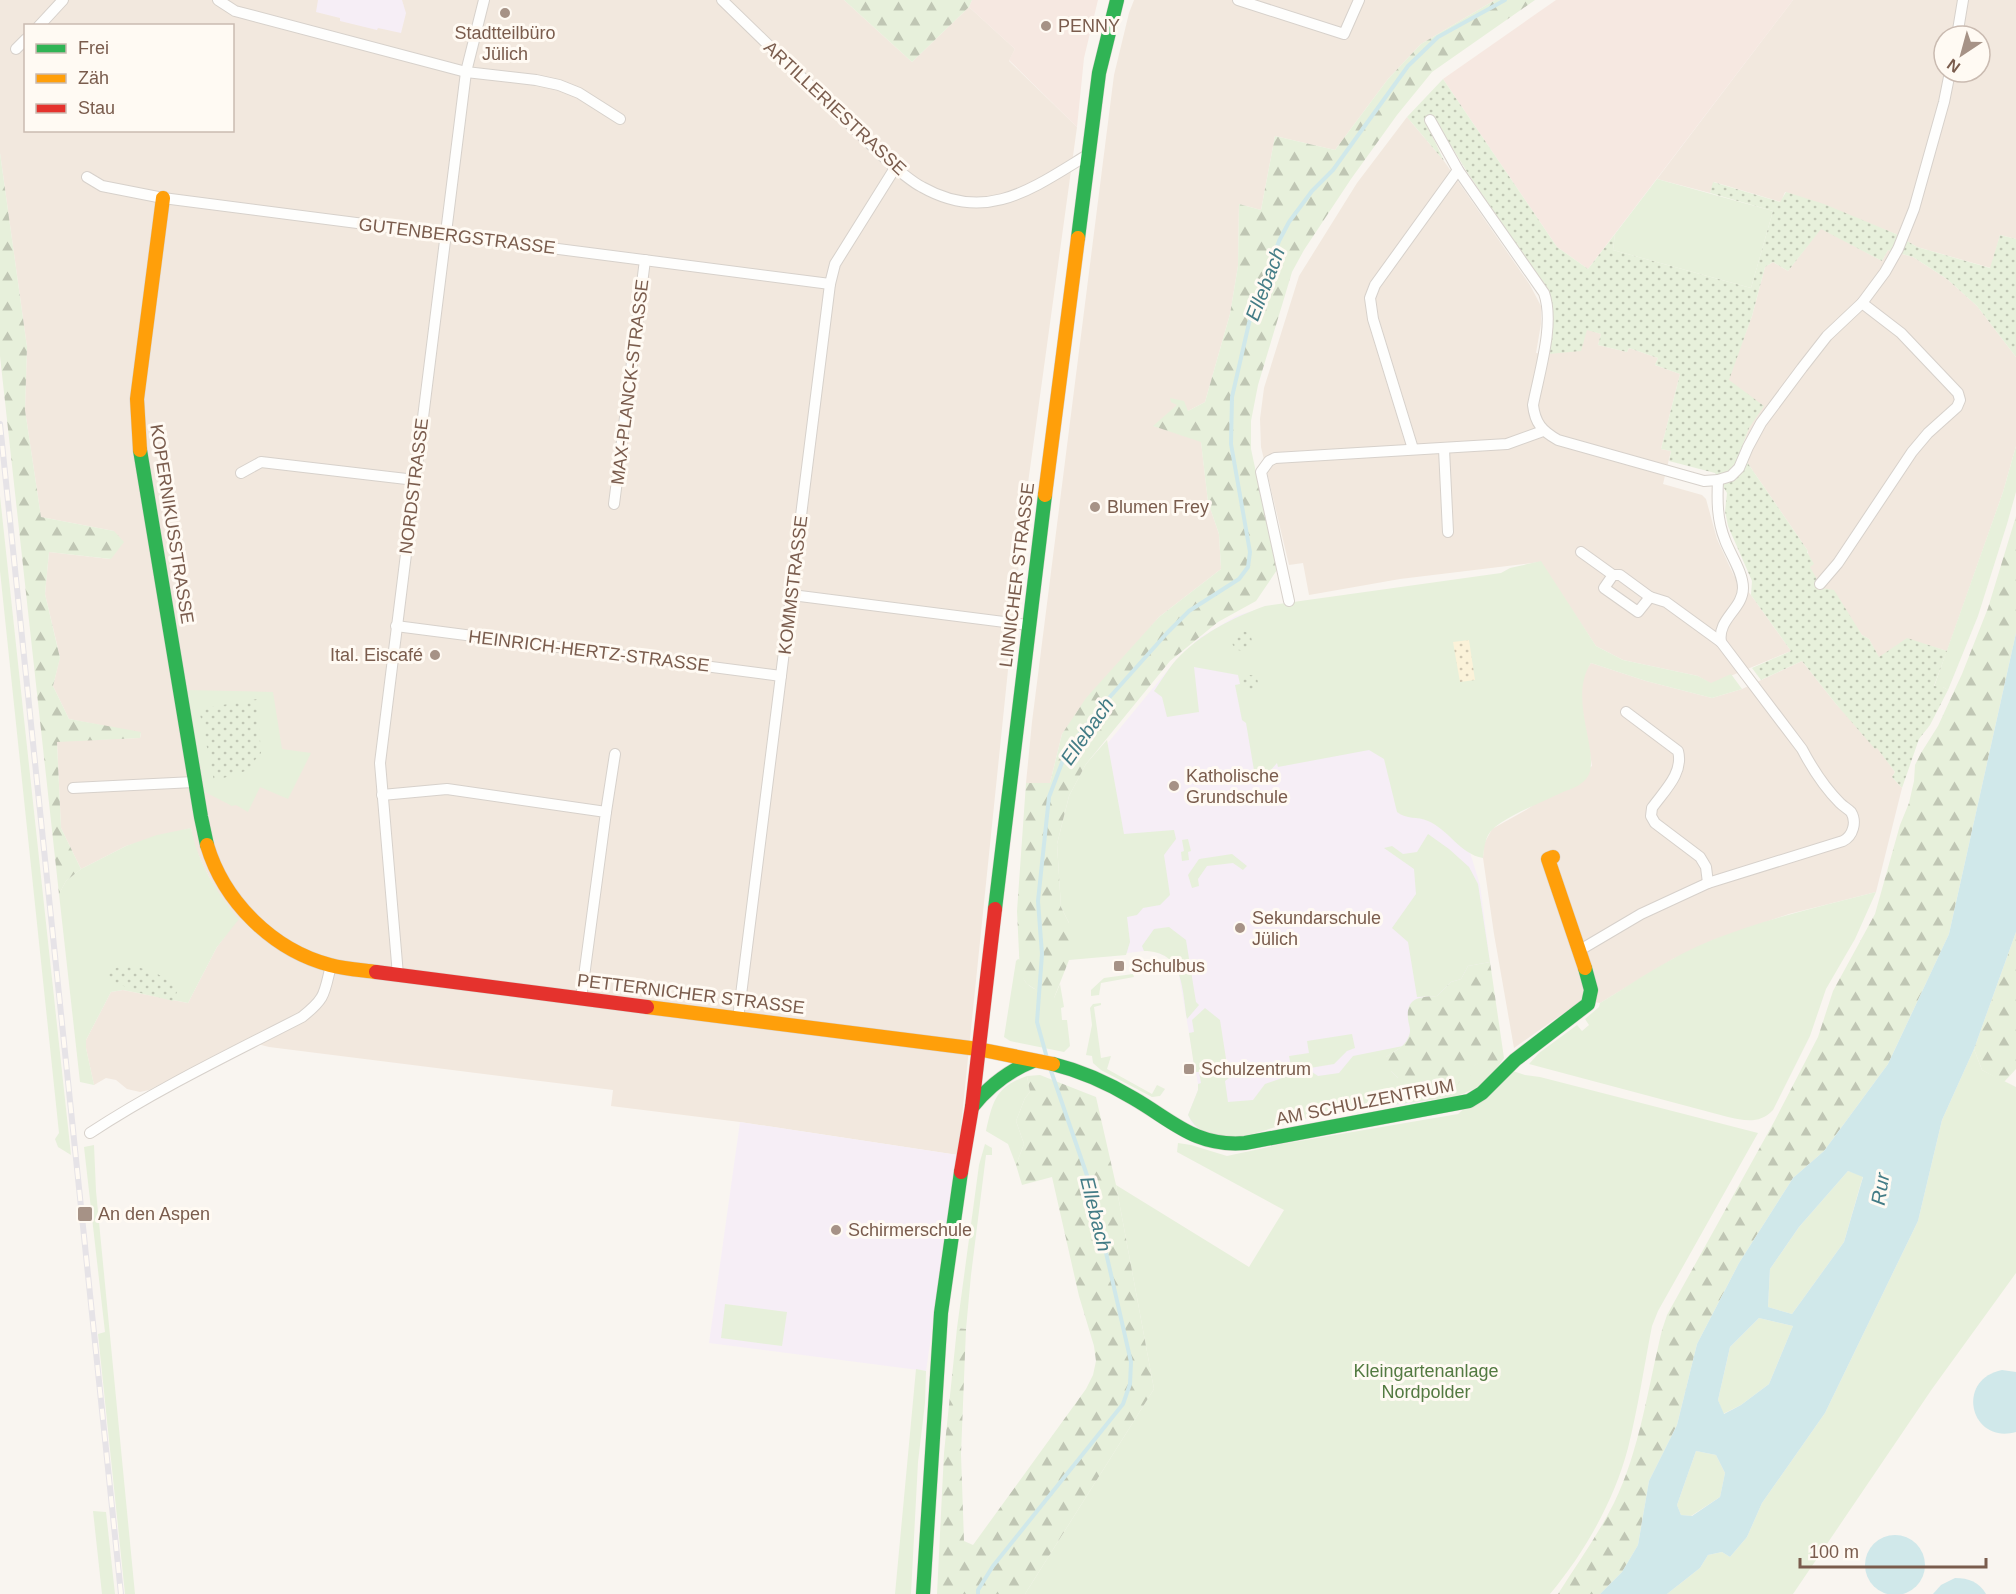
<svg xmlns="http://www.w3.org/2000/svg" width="2016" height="1594" font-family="Helvetica,sans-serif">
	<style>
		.residential { fill: #f2e8de; fill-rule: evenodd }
		.commercial { fill: #f6e8e1 }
		.education { fill: #f6eef6 }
		.green { fill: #e7f0db }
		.forest { fill: url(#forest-firs) }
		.sand { fill: url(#sand-dots) }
		.park { fill: url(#park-dots) }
		.water { fill: #d0e8ea; fill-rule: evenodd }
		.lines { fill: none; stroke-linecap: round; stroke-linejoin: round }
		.stream { stroke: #d0e8ea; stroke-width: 4 }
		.street-casing { stroke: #d7d1cb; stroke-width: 12 }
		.fast-casing { stroke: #d9d2cb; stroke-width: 15 }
		.slow-casing { stroke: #d9d2cb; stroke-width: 15 }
		.jam-casing { stroke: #d9d2cb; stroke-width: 15 }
		.street { stroke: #fefefd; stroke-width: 10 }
		.fast { stroke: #30b455; stroke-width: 14 }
		.slow { stroke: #ff9f0a; stroke-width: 14 }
		.jam { stroke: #e5322d; stroke-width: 14 }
		.rail-casing { stroke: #e6e3e7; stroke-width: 6 }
		.rail { stroke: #fffaf3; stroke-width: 4; stroke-dasharray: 11; stroke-linecap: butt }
		.poi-dot { fill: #a69286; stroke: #fffaf3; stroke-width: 2 }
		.labels { text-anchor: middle; stroke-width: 6; stroke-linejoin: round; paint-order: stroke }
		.poi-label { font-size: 18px; fill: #7a5c4d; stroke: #fffaf3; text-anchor: start }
		.street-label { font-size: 18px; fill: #7a5c4d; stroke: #fffaf3 }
		.park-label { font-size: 18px; fill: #537a41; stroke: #fffaf3 }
		.water-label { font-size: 20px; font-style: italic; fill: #437c86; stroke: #fffaf3 }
	</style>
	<defs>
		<pattern id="forest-firs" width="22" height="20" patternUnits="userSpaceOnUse" patternTransform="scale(1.5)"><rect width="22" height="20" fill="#e7f0db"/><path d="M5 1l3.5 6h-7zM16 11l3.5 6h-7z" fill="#c0c6b4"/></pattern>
		<pattern id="sand-dots" width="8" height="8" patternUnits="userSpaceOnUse" patternTransform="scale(1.5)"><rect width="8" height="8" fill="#fbf2d9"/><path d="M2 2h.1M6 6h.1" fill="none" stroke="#d0c7b2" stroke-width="1.8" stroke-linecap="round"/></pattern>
		<pattern id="park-dots" width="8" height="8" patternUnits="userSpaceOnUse" patternTransform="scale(1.5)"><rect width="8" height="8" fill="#e7f0db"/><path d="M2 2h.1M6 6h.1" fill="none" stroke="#c0c6b4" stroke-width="1.8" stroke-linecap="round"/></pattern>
	</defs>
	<rect width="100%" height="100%" fill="#f9f5f0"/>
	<g class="residential">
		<path d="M0,0H844L912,62L969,7L1015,49L1009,61L1077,127L1025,505L958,1155L740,1122L611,1106L613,1090L269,1047L247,1041L149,1090L140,1092L127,1089L116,1080L106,1078L94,1085L86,1048V1040L111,992L123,990L188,1003L217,947L238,919L219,895L205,869L194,845L191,828L126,846L81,869L61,828L57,741L140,738L141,733L69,719L53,686L60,657L45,594L49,552L110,559L114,531L41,517L25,410L27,347L0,153ZM26,26H232V130H26Z"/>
		<polygon points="1134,0 1495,0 1421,44 1388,79 1335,150 1275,136 1261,210 1239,204 1238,266 1230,314 1205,402 1188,411 1178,405 1154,426 1201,441 1208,502 1219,534 1221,569 1159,617 1062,734 1050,783 1026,783 1032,722 1114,75 1129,13"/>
		<path d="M1793,0H2016V239L2000,235L1991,268L1917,247L1896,234L1785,192L1781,202L1714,182L1710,193L1657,179ZM1944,36H1980V72H1944Z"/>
		<polygon points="1407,117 1444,161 1530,285 1541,306 1541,324 1536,353 1548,354 1586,329 1601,334 1598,345 1627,352 1629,348 1658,358 1655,365 1680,374 1661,449 1671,451 1663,484 1702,495 1706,499 1717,539 1734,576 1751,595 1791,651 1711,684 1698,676 1623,660 1596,646 1540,562 1400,579 1309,595 1303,563 1289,565 1261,447 1260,419 1264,388 1299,276 1357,183"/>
		<polygon points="1821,228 1882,261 1888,250 1913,257 1947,279 1977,306 2016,357 2016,446 2003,492 1947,651 1907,639 1879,658 1869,639 1862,635 1822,588 1809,567 1808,551 1740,452 1749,428 1728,380 1752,316 1765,267 1773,262 1788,271"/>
		<polygon points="1802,661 1836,704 1877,747 1895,772 1892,777 1902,788 1876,892 1789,914 1711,941 1673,959 1600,1003 1582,1000 1514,1048 1494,934 1483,858 1484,844 1492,829 1526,810 1592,766 1580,696 1584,673 1591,663 1646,681 1712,698 1742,689"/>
	</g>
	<g class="commercial">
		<polygon points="972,0 1098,0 1084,58 1077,127 1009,60 1015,49 969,7"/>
		<polygon points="1556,0 1793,0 1588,269 1557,247 1443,79"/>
	</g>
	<g class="education">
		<polygon points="318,0 402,0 406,13 401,33 378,28 377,30 340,21 340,18 316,12"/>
		<polygon points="1262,608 1555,627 1514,798 1469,849 1480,885 1490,962 1497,1063 1483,1080 1454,1097 1297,1120 1244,1136 1204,1132 1192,1124 1188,1115 1198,1090 1198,1084 1178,970 1169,958 1154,951 1144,951 1069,960 1093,761 1176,660 1201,637 1236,616"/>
		<polygon points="740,1122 958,1155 926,1371 709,1343"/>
	</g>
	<g class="green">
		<polygon points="1657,179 1773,211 1751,288 1613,250 1615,234"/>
		<polygon points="2016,446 2016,492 2007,524 1978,616 1948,690 1943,687 1934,687 2003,492"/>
		<polygon points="0,496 71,1155 58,1147 55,1139 59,1133 0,571"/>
		<path d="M1541,561L1596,646L1623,660L1698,676L1711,683L1731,674L1742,689L1712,698L1646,681L1591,663C1566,700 1604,758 1586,779C1580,786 1571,789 1563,792C1543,802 1508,815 1493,829C1485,836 1484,848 1483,858C1460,854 1449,830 1428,821C1417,816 1407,820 1397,812L1384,759L1369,750L1278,767L1277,763L1262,780L1256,782L1246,723L1242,720L1235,685L1240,684L1238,675L1194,667L1199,712L1167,717L1162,697L1154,691C1161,681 1168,669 1176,660C1200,634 1232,618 1265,606L1501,573L1510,568Z"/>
		<polygon points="186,690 273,692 282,749 311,753 288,799 260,787 248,812 236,805 232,806 205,792"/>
		<polygon points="1107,740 1124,834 1174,830 1176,839 1164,855 1170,895 1160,905 1143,908 1137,915 1127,917 1130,942 1126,955 1069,960 1069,923 1061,907 1057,844 1069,796 1086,764"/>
		<path d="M191,828C198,863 216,892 239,919L217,947L188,1003L123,990L111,992L86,1040V1048L94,1085L80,1082L59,894L66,881L81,869L126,846L157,835Z"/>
		<polygon points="1428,834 1449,849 1469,867 1478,884 1490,962 1468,966 1461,979 1451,982 1437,996 1417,997 1408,942 1392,928 1416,894 1414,869 1384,848 1392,846 1403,854 1417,852"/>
		<polygon points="1188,839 1191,851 1188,852 1189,860 1182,861 1181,852 1184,851 1182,840"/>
		<polygon points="1232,854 1247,866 1243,870 1233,863 1207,866 1198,879 1199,886 1192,888 1188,875 1199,859"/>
		<path d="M1876,892L1855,939L1826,989L1810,1036L1773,1110C1760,1124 1745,1121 1728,1117L1529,1064L1539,1053L1577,1025L1582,1031L1589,1025L1585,1019L1599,1007L1600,1003C1636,981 1672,956 1712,940C1766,919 1821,906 1876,892Z"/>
		<path d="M1169,927L1186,940L1196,1002L1199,1005L1187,1019C1182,989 1184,951 1144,951L1142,946L1154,929Z"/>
		<path d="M1018,959L1021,960C1020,988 1032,987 1054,998L1060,984L1064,1007L1061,1008L1062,1020H1067L1070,1046L1064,1052L1010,1041L1004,1037L1016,961Z"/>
		<polygon points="1133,974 1134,977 1101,983 1099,995 1091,996 1091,990 1104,978"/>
		<polygon points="1101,1003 1101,1005 1094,1007 1101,1058 1111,1056 1107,1069 1152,1094 1157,1085 1165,1089 1160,1096 1152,1097 1101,1070 1093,1063 1092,1056 1086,1055 1092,1025 1090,1008 1093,1004"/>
		<path d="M1205,1008L1220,1020L1229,1078L1225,1081L1228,1102L1253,1100L1265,1084L1291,1075L1312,1072L1318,1076L1339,1073L1353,1056L1403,1046L1386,1057L1391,1071L1398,1078H1411L1428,1083L1427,1087L1447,1084L1479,1062L1492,1075C1480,1087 1469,1092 1454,1097C1402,1104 1349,1109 1298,1120C1274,1126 1251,1138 1226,1138C1209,1137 1195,1130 1188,1115L1198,1090V1084L1201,1083L1199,1072H1195L1189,1033L1194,1032L1192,1020Z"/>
		<polygon points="1352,1034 1355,1048 1347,1051 1334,1064 1292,1071 1289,1056 1309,1053 1307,1041"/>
		<polygon points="1974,1049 1982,1070 2016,1087 2016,1273 1932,1389 1793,1594 1667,1594 1700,1568 1708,1555 1722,1552 1730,1557 1747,1537 1762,1503 1825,1413 1918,1221 1942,1120"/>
		<path d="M1510,1070L1525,1075L1540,1077L1758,1133L1658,1311L1652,1326C1644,1367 1638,1408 1628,1448C1614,1501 1585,1552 1550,1594H1025L1154,1389L1116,1185L1249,1267L1284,1210L1177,1152L1178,1143L1191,1145L1227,1156L1282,1144L1458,1114Z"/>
		<path d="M1027,1076L1030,1092L1025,1098L1016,1121L1024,1144L1016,1165L1008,1144L986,1131C993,1100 996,1087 1027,1076Z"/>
		<polygon points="985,1144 992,1148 992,1155 986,1155 971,1275 966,1329 957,1328 979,1165"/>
		<polygon points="94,1145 96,1191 135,1594 125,1594 98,1334 105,1332 84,1147"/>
		<polygon points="1848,1171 1863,1176 1844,1242 1792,1314 1768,1307 1770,1269 1799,1227"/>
		<polygon points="725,1304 787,1312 782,1346 721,1338"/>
		<polygon points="1759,1318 1793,1326 1769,1384 1741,1405 1723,1414 1718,1400 1730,1347"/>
		<polygon points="916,1369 926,1371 925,1403 918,1462 911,1594 895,1594"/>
		<polygon points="1696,1451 1716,1455 1725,1473 1720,1497 1691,1516 1681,1515 1677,1505"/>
		<polygon points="93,1511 106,1512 115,1594 102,1594"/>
	</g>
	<g class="forest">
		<polygon points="844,0 972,0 969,7 912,62"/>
		<polygon points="1495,0 1535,0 1432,72 1397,115 1351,179 1304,250 1292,272 1258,385 1251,421 1251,449 1277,570 1256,601 1218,622 1170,661 1086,764 1069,796 1057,844 1061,907 1069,923 1069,960 1054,998 1041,999 1035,989 1027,984 1020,974 1017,911 1026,783 1050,783 1062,734 1086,698 1159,617 1221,569 1219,534 1208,502 1201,442 1153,426 1177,405 1171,402 1170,398 1184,401 1188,411 1205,402 1230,314 1238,266 1239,204 1261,210 1275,136 1335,150 1388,79 1421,44"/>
		<polygon points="0,153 27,347 25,410 41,517 114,531 124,542 111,559 49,552 45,594 60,658 53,686 69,719 141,732 140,738 57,742 61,828 81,869 66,881 59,894 0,356"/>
		<path d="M2016,516V633L1949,934L1888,1064L1824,1151L1793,1178L1739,1263L1697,1344L1677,1425L1649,1481L1638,1545L1622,1572L1600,1594H1558C1577,1564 1598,1535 1614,1503C1640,1450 1648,1387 1662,1330L1667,1315L1774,1122L1818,1037L1833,991L1875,914L1900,825L1909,803L1914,781L1915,765L1921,753L1938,726L1962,674L1988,608Z"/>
		<polygon points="2016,932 2016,1069 2004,1082 1982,1070 1974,1049"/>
		<path d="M1490,962L1504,1058L1492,1075L1478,1063L1469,1070L1471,1078L1467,1082L1461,1080L1456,1086L1447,1085L1448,1090L1426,1095L1423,1091L1428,1083L1423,1081L1415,1085L1411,1078H1398L1391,1071L1384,1072V1066L1386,1057C1395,1051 1404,1047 1408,1038C1412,1030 1409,1027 1408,1019C1406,997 1420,997 1437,996L1451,982L1461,979L1468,966Z"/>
		<polygon points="1040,1075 1096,1097 1116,1185 1154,1389 1025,1594 937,1594 944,1453 957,1328 966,1329 961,1454 964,1541 973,1545 1086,1389 1093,1375 1096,1361 1094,1346 1079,1296 1052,1177 1022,1185 1016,1165 1024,1144 1016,1121 1025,1098 1030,1092 1027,1076"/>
	</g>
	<polygon class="sand" points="1469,640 1475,680 1460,682 1453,642"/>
	<g class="park">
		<path d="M1443,79L1557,247L1588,269L1615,234L1613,250L1751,288L1773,211L1710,193L1713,182L1780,202L1786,192L1824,204L1896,234L1917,247L1990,268L2000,235L2016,239V357L1977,306L1947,279L1913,257L1888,250L1882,261L1821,229L1788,271L1773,262L1765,267L1752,316L1729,380L1764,406L1749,428L1740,452L1808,551L1807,552L1814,564L1810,567L1822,588L1834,590L1862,635L1869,639L1879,657L1907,638L1947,651L1934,686L1943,687L1948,690L1930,725L1919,739L1902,788L1892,777L1895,772L1877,748L1875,749L1836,704L1802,661L1761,680L1752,668L1791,651L1751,595L1752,581L1728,526L1725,511L1727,493L1715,473L1669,461L1671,451L1661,449L1680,374L1655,365L1658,358L1629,348L1627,352L1598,345L1601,334L1587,330L1581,351L1548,354C1553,330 1556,311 1546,288L1469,175L1434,118L1425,120L1444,161L1407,117Z"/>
		<circle cx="1242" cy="641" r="10"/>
		<circle cx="1250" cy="683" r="8"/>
		<polygon points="257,699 261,753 255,760 255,768 214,781 199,709"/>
		<path d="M124,965C145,968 166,973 177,992L173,1001L133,991L120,984L114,985L108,982L107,976L111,970Z"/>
	</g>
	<g class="water">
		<path d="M2016,633V932L1974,1049L1942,1120L1918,1221L1825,1413L1762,1503L1747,1537L1730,1557L1722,1552L1708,1555L1700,1568L1667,1594H1600L1622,1572L1638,1545L1649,1481L1677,1425L1697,1344L1739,1263L1793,1178L1824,1151L1888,1064L1949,934ZM1848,1171L1863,1177L1844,1242L1792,1314L1768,1307L1770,1269L1799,1227ZM1759,1318L1793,1326L1769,1384L1741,1405L1724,1414L1718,1400L1730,1347ZM1696,1451L1716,1455L1725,1473L1720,1497L1692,1516L1681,1515L1677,1505Z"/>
		<path d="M2002,1370L2016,1372V1432C1971,1445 1954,1380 2002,1370Z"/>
		<circle cx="1895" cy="1565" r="30"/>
		<path d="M1955,1578C1969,1578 1979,1582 1986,1594H1933L1941,1585Z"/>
	</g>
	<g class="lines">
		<g class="stream">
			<polyline points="1047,1058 1037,1022 1042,954 1038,901 1049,797 1063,760 1078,736 1100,708 1167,633 1189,611 1239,579 1248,567 1250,552 1231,444 1232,397 1249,323 1279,241 1289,222 1312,191 1333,170 1408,66 1438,37 1505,0"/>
			<polyline points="978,1594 978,1590 993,1566 1123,1404 1130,1384 1131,1362 1091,1187 1050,1068"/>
		</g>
		<g class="street-casing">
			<g id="street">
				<polyline points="218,0 235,11 466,72 536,80 559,85 579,93 620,119"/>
				<path d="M722,0L895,168C904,174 912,182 922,187C987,224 1033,188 1089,154"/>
				<polyline points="1238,0 1344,34 1359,0"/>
				<polyline points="39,26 63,0"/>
				<polyline points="1957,36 1963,0"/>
				<polyline points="16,49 26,39"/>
				<path d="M1430,120L1458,170L1544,293C1555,324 1539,373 1533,405C1535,423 1542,431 1558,440L1704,481L1718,480L1731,476L1739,468L1748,447L1761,423L1802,368L1827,336L1862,303L1885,272L1898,249L1914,209L1944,102L1950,72"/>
				<polyline points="87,177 102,186 163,198 830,284"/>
				<polyline points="1413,449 1373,319 1370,298 1375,285 1458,170"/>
				<polyline points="1444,449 1448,532"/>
				<polyline points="241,473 261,462 415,480"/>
				<polyline points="614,504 645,260"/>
				<polyline points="1581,552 1613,575 1620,575 1650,597 1666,602 1721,642"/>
				<polyline points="1613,575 1604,588 1638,612 1650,597"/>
				<polyline points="1820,584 1838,563 1912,452 1928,433 1957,407 1960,400 1958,393 1901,333 1862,303"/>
				<polyline points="792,595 1028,625"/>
				<polyline points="1289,601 1261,472 1269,461 1275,458 1507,444 1543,431"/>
				<polyline points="396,626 781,676"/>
				<path d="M1626,712L1678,751C1684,773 1664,791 1652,808L1651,816L1655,823L1700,857L1706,867L1708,883"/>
				<polyline points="73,788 194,782"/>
				<polyline points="382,795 447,789 606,812 581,999"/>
				<polyline points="606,812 615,754"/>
				<path d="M1580,950L1641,914L1708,883L1843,841C1853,836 1857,822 1851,812C1848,809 1843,806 1840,803C1825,788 1812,768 1802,749L1721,642C1717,619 1743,609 1743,588C1743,572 1730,554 1725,540C1717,520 1717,501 1718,480"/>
				<polyline points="398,975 380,763 466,72 484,0"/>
				<polyline points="738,1019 830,284 835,264 895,168"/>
				<path d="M90,1133C157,1089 230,1054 302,1017C326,998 324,994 331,965"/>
			</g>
		</g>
		<g class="fast-casing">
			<g id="fast">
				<polyline points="1078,238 1099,73 1117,0"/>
				<polyline points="140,450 201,817 207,845"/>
				<polyline points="995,909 1045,495"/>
				<path d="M1053,1064C1081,1071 1108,1083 1133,1098C1173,1121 1195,1147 1245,1143L1469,1101L1482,1093L1515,1060L1588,1004L1591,990L1585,968"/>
				<path d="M972,1107C989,1086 1008,1071 1033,1061"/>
				<polyline points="923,1594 941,1313 961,1172"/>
			</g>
		</g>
		<g class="slow-casing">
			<g id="slow">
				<polyline points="140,450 137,399 163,198"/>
				<polyline points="1045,495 1078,238"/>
				<path d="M207,845C224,902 273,950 330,965C345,969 361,970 376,972"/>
				<polyline points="1553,857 1548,859 1585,968"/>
				<polyline points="647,1007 978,1049 1053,1064"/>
			</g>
		</g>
		<g class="jam-casing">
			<g id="jam">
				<polyline points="376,972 647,1007"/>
				<polyline points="961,1172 972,1107 995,909"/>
			</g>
		</g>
		<use href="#street" class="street"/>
		<use href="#fast" class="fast"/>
		<use href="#slow" class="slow"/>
		<use href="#jam" class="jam"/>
		<g class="rail-casing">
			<polyline id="rail" points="0,424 121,1594"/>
		</g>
		<use href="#rail" class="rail"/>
	</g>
	<g class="poi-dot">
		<circle cx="505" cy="13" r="6"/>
		<circle cx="1046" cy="26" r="6"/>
		<circle cx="1095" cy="507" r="6"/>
		<circle cx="435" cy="655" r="6"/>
		<circle cx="1174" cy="786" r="6"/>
		<circle cx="1240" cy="928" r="6"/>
		<rect x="1113" y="960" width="12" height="12" rx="3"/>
		<rect x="1183" y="1063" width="12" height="12" rx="3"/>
		<rect x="77" y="1206" width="16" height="16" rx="3"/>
		<circle cx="836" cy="1230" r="6"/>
	</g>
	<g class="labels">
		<g class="poi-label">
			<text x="1058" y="32">PENNY</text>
			<text x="505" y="39" text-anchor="middle">Stadtteilbüro<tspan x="505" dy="21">Jülich</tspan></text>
			<text x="1107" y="513">Blumen Frey</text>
			<text x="423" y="661" text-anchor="end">Ital. Eiscafé</text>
			<text x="1186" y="782">Katholische<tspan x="1186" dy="21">Grundschule</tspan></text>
			<text x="1252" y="924">Sekundarschule<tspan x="1252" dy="21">Jülich</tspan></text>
			<text x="1131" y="972">Schulbus</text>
			<text x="1201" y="1075">Schulzentrum</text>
			<text x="98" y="1220">An den Aspen</text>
			<text x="848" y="1236">Schirmerschule</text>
		</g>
		<g class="street-label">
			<text transform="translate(835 108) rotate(43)" y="6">ARTILLERIESTRASSE</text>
			<text transform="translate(457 236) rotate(7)" y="6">GUTENBERGSTRASSE</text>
			<text transform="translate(630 382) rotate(-83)" y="6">MAX-PLANCK-STRASSE</text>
			<text transform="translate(414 486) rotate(-83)" y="6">NORDSTRASSE</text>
			<text transform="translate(172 524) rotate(81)" y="6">KOPERNIKUSSTRASSE</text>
			<text transform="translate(1017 575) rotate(-83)" y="6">LINNICHER STRASSE</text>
			<text transform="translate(793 585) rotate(-83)" y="6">KOMMSTRASSE</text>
			<text transform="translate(589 651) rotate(7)" y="6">HEINRICH-HERTZ-STRASSE</text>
			<text transform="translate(691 994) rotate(7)" y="6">PETTERNICHER STRASSE</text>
			<text transform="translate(1365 1102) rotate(-11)" y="6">AM SCHULZENTRUM</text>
		</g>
		<g class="park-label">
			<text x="1426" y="1377">Kleingartenanlage<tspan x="1426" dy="21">Nordpolder</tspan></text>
		</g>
		<g class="water-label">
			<text transform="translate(1265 284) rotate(-69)" y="7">Ellebach</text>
			<text transform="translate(1087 731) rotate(-55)" y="7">Ellebach</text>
			<text transform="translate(1880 1189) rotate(-81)" y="7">Rur</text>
			<text transform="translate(1096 1214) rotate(76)" y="7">Ellebach</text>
		</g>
	</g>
	<rect x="24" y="24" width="210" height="108" fill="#fffaf3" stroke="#cabbb1" stroke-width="1.5"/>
	<rect x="36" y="44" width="30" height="9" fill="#30b455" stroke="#cabbb1" stroke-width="1.5"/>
	<text x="78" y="54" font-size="18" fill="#7a5c4d">Frei</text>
	<rect x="36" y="74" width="30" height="9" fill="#ff9f0a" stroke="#cabbb1" stroke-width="1.5"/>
	<text x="78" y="84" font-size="18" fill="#7a5c4d">Zäh</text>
	<rect x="36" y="104" width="30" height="9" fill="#e5322d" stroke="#cabbb1" stroke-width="1.5"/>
	<text x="78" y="114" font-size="18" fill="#7a5c4d">Stau</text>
	<g transform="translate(1962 54) rotate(216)"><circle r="28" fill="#fffaf3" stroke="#cabbb1" stroke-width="1.5"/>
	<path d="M0-4.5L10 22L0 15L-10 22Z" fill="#a69286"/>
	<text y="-9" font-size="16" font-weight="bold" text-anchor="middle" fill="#7a5c4d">N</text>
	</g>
	<path d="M1800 1558v9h186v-9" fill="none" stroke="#7a5c4d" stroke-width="3"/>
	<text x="1809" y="1558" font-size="18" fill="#7a5c4d" stroke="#fffaf3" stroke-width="4.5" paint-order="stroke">100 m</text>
</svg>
